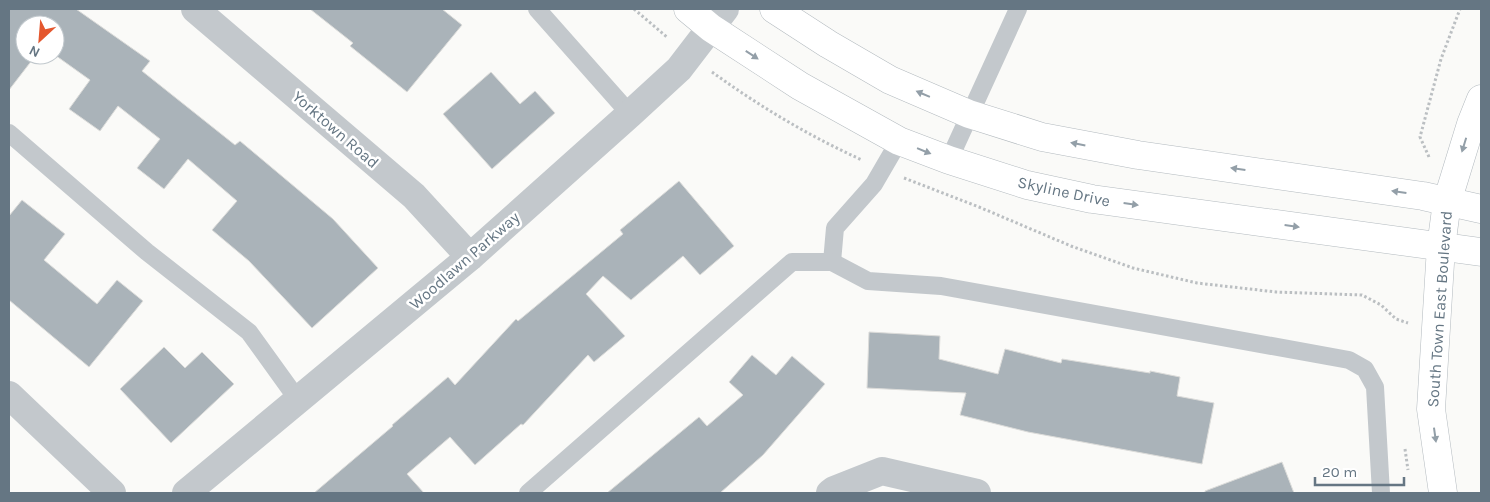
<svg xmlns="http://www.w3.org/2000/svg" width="1490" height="502" font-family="Karla,sans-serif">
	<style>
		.building { fill: #aab3b9; stroke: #dcdcda }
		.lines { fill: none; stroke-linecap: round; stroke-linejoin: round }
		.secondary-casing { stroke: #b3babf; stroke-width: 29 }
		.path { stroke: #bbbfc2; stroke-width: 3; stroke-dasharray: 2.5 2.5; stroke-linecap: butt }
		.service { stroke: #c3c8cc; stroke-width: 18 }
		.minor { stroke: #c3c8cc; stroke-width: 28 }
		.secondary { stroke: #fff; stroke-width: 28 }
		.oneway { fill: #939fa8 }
		.labels { text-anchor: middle; stroke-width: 5; stroke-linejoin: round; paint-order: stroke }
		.street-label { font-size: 16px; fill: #657683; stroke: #fff }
	</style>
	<rect width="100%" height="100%" fill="#fafaf8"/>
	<g class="building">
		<polygon points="9,9 76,9 150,61 142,71 235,145 240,141 333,219 378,268 312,328 249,261 212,230 237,201 188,159 164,189 137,168 160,139 118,106 100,131 69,109 90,80 55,55 55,25 25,25 25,55 36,55 9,90"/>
		<polygon points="310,9 442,9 462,25 407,92 350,46 353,43"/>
		<polygon points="491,72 520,104 535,91 555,113 492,169 443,114"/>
		<polygon points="679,181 734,246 700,275 683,256 631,300 603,276 586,294 625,336 594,362 588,355 523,425 521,424 475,465 450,437 407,474 424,493 314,493 393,426 392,425 448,377 455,385 516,319 518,321 623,234 620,230"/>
		<polygon points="22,200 65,234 44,260 97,304 117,280 143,301 89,367 9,300 9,216"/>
		<polygon points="869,332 940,336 939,359 998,374 1005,349 1061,363 1062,359 1150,373 1150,371 1180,377 1177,396 1214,403 1202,464 1028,432 960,415 966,393 867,388"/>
		<polygon points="164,347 185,368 202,352 234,384 171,443 120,389"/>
		<polygon points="752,355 776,375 792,356 825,384 763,455 720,493 607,493 699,417 707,426 743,395 729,382"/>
		<polygon points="1282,462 1294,493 1205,493 1205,491"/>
	</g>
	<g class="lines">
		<g class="secondary-casing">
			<g id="secondary">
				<polyline points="688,9 711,28 800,86 899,141 949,160 1027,185 1092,199 1481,252"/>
				<polyline points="774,9 828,44 890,80 969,114 1042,137 1138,155 1423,196 1481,209"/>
				<polyline points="1443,493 1431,409 1441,247 1447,202 1471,124 1481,99"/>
			</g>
		</g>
		<g class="path">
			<polyline points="634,9 668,38"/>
			<path d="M712,72C759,106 809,136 862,160"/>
			<polyline points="1429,157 1420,137 1441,59 1460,9"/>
			<polyline points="904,178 979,207 1071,246 1133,268 1197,283 1276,292 1362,295 1381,305 1396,319 1408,323"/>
			<polyline points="1405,449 1408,470"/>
		</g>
		<g class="service">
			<polyline points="537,9 630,114"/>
			<polyline points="9,133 147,252 249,332 298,400"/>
			<polyline points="949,160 1018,9"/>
			<polyline points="832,262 835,228 874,184 899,141"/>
			<polyline points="528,493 792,262 832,262 868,281 941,286 1349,360 1365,369 1375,387 1381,493"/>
		</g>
		<g class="minor">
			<polyline points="195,9 414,196 470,257"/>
			<polyline points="9,395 112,493"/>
			<polyline points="186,493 470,257 630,114 679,69 725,9"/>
			<polyline points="830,493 834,490 882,471 977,493"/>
		</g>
		<use href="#secondary" class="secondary"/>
	</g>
	<defs><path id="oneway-solid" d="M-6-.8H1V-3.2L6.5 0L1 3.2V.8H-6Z" transform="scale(1.25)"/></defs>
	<g class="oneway">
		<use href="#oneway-solid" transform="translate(752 55) rotate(33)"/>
		<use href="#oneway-solid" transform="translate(923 94) rotate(-157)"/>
		<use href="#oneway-solid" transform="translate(1078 144) rotate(-169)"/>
		<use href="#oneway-solid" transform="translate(1464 145) rotate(107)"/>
		<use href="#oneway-solid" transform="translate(924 151) rotate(22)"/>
		<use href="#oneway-solid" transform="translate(1238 169) rotate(-172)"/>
		<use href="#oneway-solid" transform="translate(1399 192) rotate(-172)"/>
		<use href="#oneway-solid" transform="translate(1131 204) rotate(8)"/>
		<use href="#oneway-solid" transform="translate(1292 226) rotate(8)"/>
		<use href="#oneway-solid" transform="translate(1435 435) rotate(82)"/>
	</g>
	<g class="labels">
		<g class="street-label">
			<text transform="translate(336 129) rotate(41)" y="6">Yorktown Road</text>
			<text transform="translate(1064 191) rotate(12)" y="6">Skyline Drive</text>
			<text transform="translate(464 260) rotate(-41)" y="6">Woodlawn Parkway</text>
			<text transform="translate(1439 309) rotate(-86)" y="6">South Town East Boulevard</text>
		</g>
	</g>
	<rect width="1490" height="502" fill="none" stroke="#657683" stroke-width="20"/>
	<g transform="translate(40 40) rotate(206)"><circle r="24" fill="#ffffff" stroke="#c1c8cd"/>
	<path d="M0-4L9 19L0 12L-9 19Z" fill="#e4572e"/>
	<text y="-8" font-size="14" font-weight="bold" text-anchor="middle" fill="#657683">N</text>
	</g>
	<path d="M1315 477v8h89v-8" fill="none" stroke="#657683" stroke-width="2.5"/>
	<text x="1322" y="477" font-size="15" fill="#657683" stroke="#ffffff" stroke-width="4" paint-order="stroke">20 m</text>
</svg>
